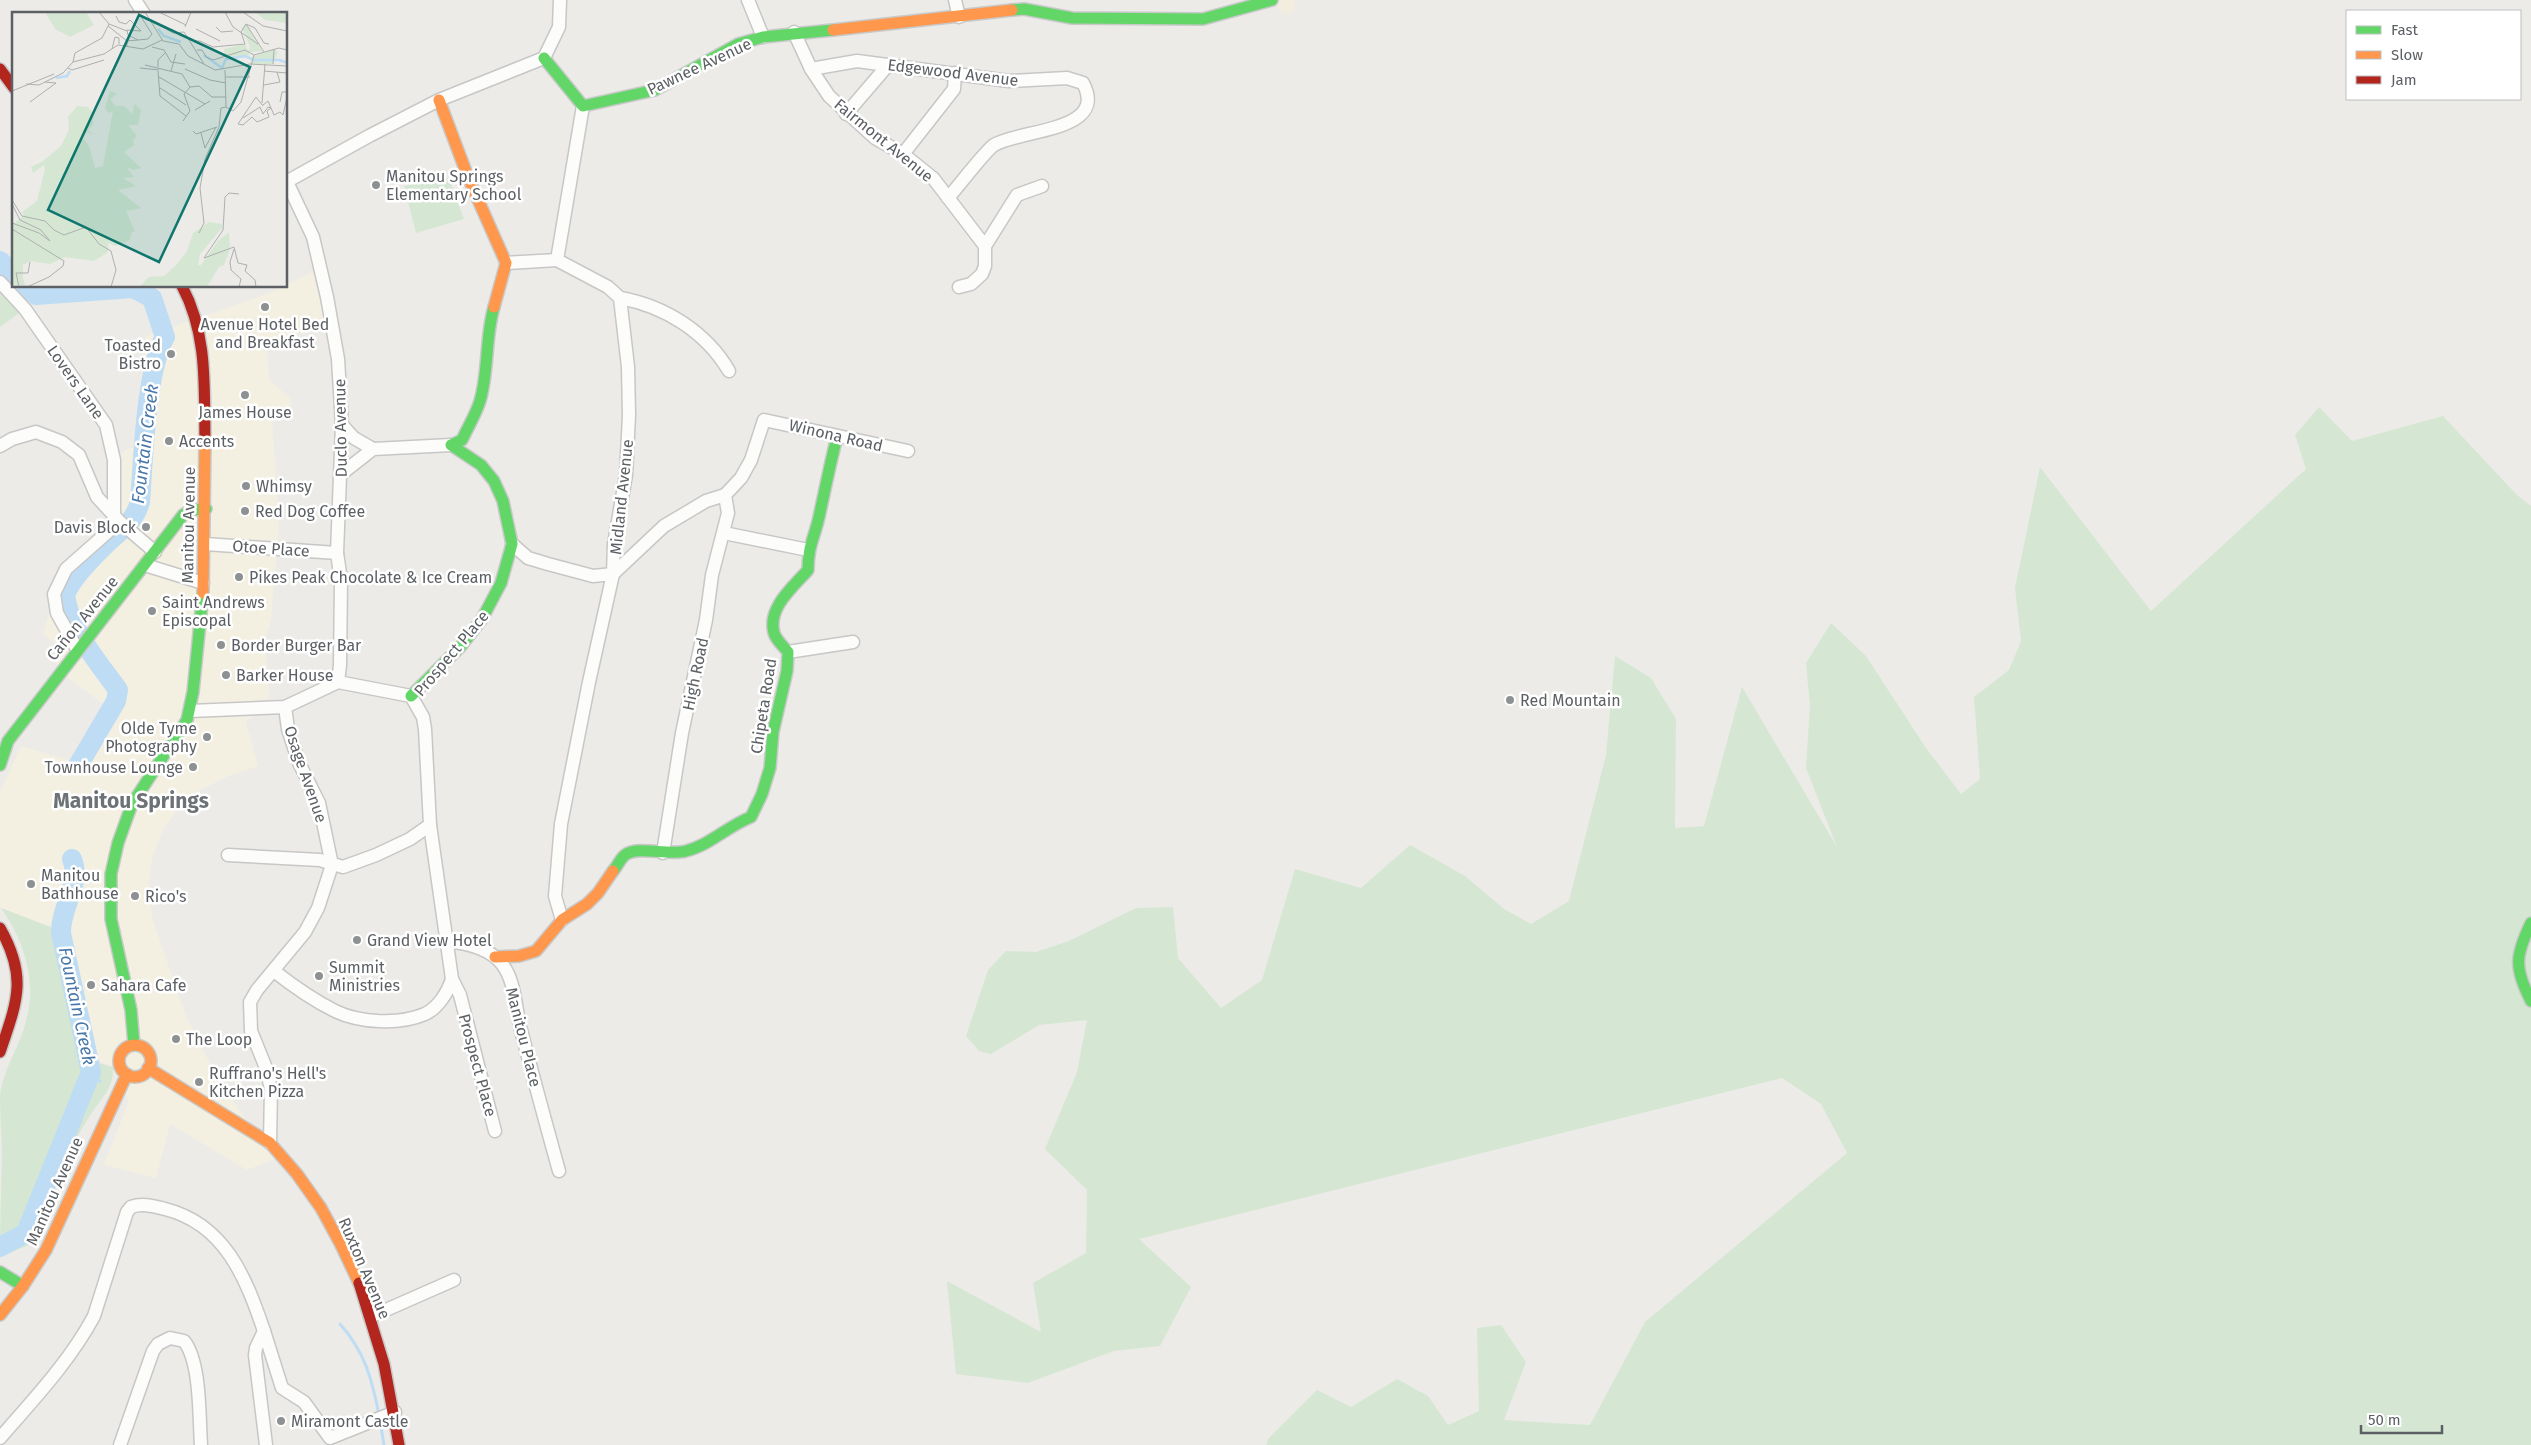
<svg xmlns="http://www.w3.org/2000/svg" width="2531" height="1445" font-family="'Fira Sans',sans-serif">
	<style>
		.commercial { fill: #f4f0e1 }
		.green { fill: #d5e7d3 }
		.sand { fill: #f2edde }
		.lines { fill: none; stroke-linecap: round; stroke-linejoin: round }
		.stream { stroke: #bedcf3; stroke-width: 3 }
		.river { stroke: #bedcf3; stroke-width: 20 }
		.street-casing { stroke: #c8c7c7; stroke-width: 15 }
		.fast-casing { stroke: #c8c9c9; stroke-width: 14 }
		.slow-casing { stroke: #c8c9c9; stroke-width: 14 }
		.jam-casing { stroke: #c8c9c9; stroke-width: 14 }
		.street { stroke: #fcfcfb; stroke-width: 12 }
		.fast { stroke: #63d668; stroke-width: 11 }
		.slow { stroke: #ff974d; stroke-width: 11 }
		.jam { stroke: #b3261e; stroke-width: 11 }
		.poi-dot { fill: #8e9192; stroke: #fff; stroke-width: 2 }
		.labels { text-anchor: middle; stroke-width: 5; stroke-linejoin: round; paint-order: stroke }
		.street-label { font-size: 16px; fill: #5c6064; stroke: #fff }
		.poi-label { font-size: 16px; fill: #5c6064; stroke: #fff; text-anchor: start }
		.water-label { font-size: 18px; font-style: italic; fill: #4978a9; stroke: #fff }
		.district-label { font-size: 21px; font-weight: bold; fill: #6d7276; stroke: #fff }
		.inset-river { fill: none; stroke: #bedcf3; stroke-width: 2.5 }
		.inset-road { fill: none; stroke: #aeafaf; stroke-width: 1 }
		.view { fill: #0f766e; fill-opacity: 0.15; stroke: #0f766e; stroke-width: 2.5 }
		.inset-edge { fill: none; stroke: #5c6064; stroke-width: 2.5 }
	</style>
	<rect width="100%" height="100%" fill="#ecebe7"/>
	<polygon class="commercial" points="313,272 326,327 266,341 269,380 291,399 291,416 272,422 279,522 271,619 264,643 269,681 269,697 246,722 258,766 228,776 185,798 162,832 152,858 149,882 152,918 187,1019 219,1081 274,1159 247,1170 170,1124 156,1178 104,1165 129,1101 110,1065 92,1059 59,927 50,928 0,907 0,793 21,746 74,762 105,705 67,677 52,658 60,647 43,634 57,586 110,530 114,460 123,452 137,445 138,406 145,337 272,292"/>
	<g class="green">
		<polygon points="438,172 449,179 464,219 416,233 404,186 414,184"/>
		<polygon points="0,282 25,309 0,327"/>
		<polygon points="2319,407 2352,441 2443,416 2517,495 2531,506 2531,1445 1266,1445 1268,1439 1317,1390 1351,1407 1397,1379 1428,1396 1448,1425 1479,1411 1477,1328 1501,1325 1526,1362 1504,1420 1590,1425 1645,1322 1847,1153 1821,1104 1782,1078 1139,1239 1191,1287 1160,1346 1114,1351 1028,1383 956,1374 947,1281 1041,1332 1033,1283 1086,1253 1087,1190 1045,1149 1077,1072 1087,1020 1039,1025 991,1054 979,1051 966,1036 988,970 1006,951 1036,952 1069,941 1136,908 1173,907 1178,958 1221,1008 1262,980 1295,869 1361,888 1410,845 1465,876 1504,909 1531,924 1569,901 1606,755 1615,656 1651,678 1676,719 1675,828 1704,826 1742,687 1837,847 1806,768 1810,706 1806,663 1831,623 1866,656 1926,748 1961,794 1980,779 1974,697 2009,670 2021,641 2015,588 2040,467 2151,611 2306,469 2295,435"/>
		<path d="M1,908L56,929L87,1060L113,1067C114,1088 102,1097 91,1114C65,1152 55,1197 38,1239L35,1243L0,1256C0,1223 1,1191 2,1158C2,1138 0,1117 0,1097C2,1072 18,1049 25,1025C38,983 25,942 1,908Z"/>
	</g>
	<polygon class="sand" points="1273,0 1293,0 1296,8 1290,13 1283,14"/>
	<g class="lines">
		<g class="stream">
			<polyline points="91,1072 100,1081"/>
			<path d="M340,1324C365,1352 372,1379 379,1415"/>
			<polyline points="380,1421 384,1445"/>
		</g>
		<g class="river">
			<polyline points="0,261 14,274"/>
			<path d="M26,286L36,295L133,288L152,298L165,337C146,368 143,463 140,502C134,524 117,532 102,548C88,562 74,576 65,594C68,628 99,663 118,690L116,701L79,764"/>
			<path d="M0,1247L26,1233L91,1072L61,933C60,908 82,883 72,859"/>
		</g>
		<g class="street-casing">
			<g id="street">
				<polyline points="135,0 144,14"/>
				<polyline points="748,0 763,37"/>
				<polyline points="955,0 959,17"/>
				<polyline points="794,32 811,69 829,96 875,138 903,154 933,178 985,246 985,266 982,274 971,284 959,287"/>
				<path d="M811,69L857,61L1009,81L1067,78L1083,83C1109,132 1021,129 994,145C985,151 958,187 948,198"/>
				<polyline points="846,114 888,65"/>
				<polyline points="903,154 954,89 955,73"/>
				<polyline points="286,182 369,136 439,100 544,58 559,27 560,0"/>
				<polyline points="287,182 313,237 327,297 338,359 342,425 337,553 341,580 340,665 338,682"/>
				<polyline points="985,246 1017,195 1042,186"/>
				<polyline points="557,260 608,287 620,298 628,367 629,415 626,475 614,544 613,574 589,682 561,824 555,896 562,920"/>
				<polyline points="557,260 583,106"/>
				<polyline points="506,263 557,260"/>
				<polyline points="0,282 25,309 106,425 114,460 114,521 110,530 66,569 54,594 57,613 77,649"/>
				<path d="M620,298C665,306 706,332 729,371"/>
				<polyline points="342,425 354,438 373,449"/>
				<polyline points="0,446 12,439 36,432 62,442 79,455 97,497 120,522 155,552"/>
				<polyline points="341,474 373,449 451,445"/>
				<polyline points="724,533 808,550"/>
				<polyline points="205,544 337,553"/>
				<polyline points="512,544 528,558 548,564 593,576 613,574 664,526 706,501 725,495 741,478 751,460 764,420 908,451"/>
				<polyline points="145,565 203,583"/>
				<polyline points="788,652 853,642"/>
				<polyline points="190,711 285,707 338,682 411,696 423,717 425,729 430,825 452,979 460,995 495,1131"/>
				<polyline points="663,853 682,733 706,620 712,575 728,513 725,495"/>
				<polyline points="228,855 320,860 343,867 376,855 410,839 430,825"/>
				<path d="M447,941C466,943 490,948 502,964C516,982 515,1009 521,1030C533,1077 546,1124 559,1171"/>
				<path d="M274,971C293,986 313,1000 335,1011C360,1023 399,1025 425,1014C438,1008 448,992 452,979"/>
				<polyline points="270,1143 271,1089 266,1068 251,1031 250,1002 257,990 305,932 318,908 332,865 319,803 299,763 288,729 285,707"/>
				<polyline points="370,1317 454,1280"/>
				<path d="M0,1438C34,1399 70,1361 94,1316L127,1212L131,1207C142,1203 153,1206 165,1209C225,1224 246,1278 264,1331"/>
				<path d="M120,1445L153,1351L158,1344L170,1338L184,1341C201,1362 199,1418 201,1445"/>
				<polyline points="266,1445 255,1355 256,1348 264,1331 282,1388 304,1402 330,1438 395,1412"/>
			</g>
		</g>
		<g class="fast-casing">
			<g id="fast">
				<polyline points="1012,10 1024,9 1072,18 1203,19 1272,0"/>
				<polyline points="544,58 583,106 655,90 738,44 763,37 833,30"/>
				<path d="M411,696L461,646L482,619L501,583L512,544L503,501L494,481L481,465L451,445L462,440C468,427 476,414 480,401C489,370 485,338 494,307"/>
				<polyline points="0,765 8,741 183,515 191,510 206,509"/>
				<path d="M613,871C617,867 620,859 625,855C637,845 669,856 686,851C710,845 728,826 751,817L762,794L770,768L773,732L787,671L788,652C784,647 776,640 774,633C767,608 793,587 808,570C808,546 814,539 819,517C825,490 830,464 837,437"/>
				<path d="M2531,923C2515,956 2514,968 2531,1001"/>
				<polyline points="134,1045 131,1010 111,919 111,874 118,843 132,804 187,720 193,692 203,593"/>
				<polyline points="0,1272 23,1286"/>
			</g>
		</g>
		<g class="slow-casing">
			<g id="slow">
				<polyline points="833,30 1012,10"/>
				<polyline points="439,100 468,177 506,263 494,307"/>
				<polyline points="203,593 205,441"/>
				<polyline points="495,957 519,956 536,951 562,920 587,904 598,893 613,871"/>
				<circle cx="135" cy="1061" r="16"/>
				<polyline points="148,1068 270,1143 297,1174 321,1208 341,1245 359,1283"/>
				<polyline points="0,1315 23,1286 46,1250 127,1074"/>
			</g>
		</g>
		<g class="jam-casing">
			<g id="jam">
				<polyline points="0,69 14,88"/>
				<path d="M182,286C208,335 204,387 205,441"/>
				<path d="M0,928C28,977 17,1002 0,1052"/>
				<polyline points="359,1283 384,1364 399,1445"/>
			</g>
		</g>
		<use href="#street" class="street"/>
		<use href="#fast" class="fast"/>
		<use href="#slow" class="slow"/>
		<use href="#jam" class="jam"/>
	</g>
	<g class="poi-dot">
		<circle cx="376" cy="185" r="5"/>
		<circle cx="265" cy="307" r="5"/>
		<circle cx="171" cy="354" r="5"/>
		<circle cx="245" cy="395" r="5"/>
		<circle cx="169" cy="441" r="5"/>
		<circle cx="246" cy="486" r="5"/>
		<circle cx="245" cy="511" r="5"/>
		<circle cx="146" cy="527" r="5"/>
		<circle cx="239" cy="577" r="5"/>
		<circle cx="152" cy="611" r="5"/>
		<circle cx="221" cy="645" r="5"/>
		<circle cx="226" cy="675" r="5"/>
		<circle cx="1510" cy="700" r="5"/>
		<circle cx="207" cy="737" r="5"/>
		<circle cx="193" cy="767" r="5"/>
		<circle cx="31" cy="884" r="5"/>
		<circle cx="135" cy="896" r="5"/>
		<circle cx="357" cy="940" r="5"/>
		<circle cx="319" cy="976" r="5"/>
		<circle cx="91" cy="985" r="5"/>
		<circle cx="176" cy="1039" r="5"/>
		<circle cx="199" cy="1082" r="5"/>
		<circle cx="281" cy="1421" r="5"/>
	</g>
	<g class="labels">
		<g class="street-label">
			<text transform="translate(699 66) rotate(-25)" y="6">Pawnee Avenue</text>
			<text transform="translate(953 72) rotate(7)" y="6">Edgewood Avenue</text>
			<text transform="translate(884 140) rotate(39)" y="6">Fairmont Avenue</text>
			<text transform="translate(76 382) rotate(55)" y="6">Lovers Lane</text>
			<text transform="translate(340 428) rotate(-91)" y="6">Duclo Avenue</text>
			<text transform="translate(836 435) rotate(13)" y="6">Winona Road</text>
			<text transform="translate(621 497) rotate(-84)" y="6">Midland Avenue</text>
			<text transform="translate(188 525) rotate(-89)" y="6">Manitou Avenue</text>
			<text transform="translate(271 548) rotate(4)" y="6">Otoe Place</text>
			<text transform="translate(82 618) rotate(-51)" y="6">Cañon Avenue</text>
			<text transform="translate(451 653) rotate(-50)" y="6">Prospect Place</text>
			<text transform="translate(695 674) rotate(-78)" y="6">High Road</text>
			<text transform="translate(763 706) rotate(-81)" y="6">Chipeta Road</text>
			<text transform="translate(306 774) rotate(71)" y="6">Osage Avenue</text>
			<text transform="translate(524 1037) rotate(76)" y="6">Manitou Place</text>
			<text transform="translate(478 1065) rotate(75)" y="6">Prospect Place</text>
			<text transform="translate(54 1191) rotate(-66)" y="6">Manitou Avenue</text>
			<text transform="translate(365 1268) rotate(67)" y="6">Ruxton Avenue</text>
		</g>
		<g class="poi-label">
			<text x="386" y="182">Manitou Springs<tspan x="386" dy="18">Elementary School</tspan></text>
			<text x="265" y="330" text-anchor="middle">Avenue Hotel Bed<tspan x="265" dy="18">and Breakfast</tspan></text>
			<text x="161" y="351" text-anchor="end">Toasted<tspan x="161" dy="18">Bistro</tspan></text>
			<text x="245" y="418" text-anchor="middle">James House</text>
			<text x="179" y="447">Accents</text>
			<text x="256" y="492">Whimsy</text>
			<text x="255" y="517">Red Dog Coffee</text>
			<text x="136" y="533" text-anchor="end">Davis Block</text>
			<text x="249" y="583">Pikes Peak Chocolate &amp; Ice Cream</text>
			<text x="162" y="608">Saint Andrews<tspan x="162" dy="18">Episcopal</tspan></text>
			<text x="231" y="651">Border Burger Bar</text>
			<text x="236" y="681">Barker House</text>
			<text x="1520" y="706">Red Mountain</text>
			<text x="197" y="734" text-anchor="end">Olde Tyme<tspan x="197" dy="18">Photography</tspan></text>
			<text x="183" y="773" text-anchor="end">Townhouse Lounge</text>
			<text x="41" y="881">Manitou<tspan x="41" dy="18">Bathhouse</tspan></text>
			<text x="145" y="902">Rico's</text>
			<text x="367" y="946">Grand View Hotel</text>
			<text x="329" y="973">Summit<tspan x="329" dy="18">Ministries</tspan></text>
			<text x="101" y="991">Sahara Cafe</text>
			<text x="186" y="1045">The Loop</text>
			<text x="209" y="1079">Ruffrano's Hell's<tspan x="209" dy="18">Kitchen Pizza</tspan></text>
			<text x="291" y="1427">Miramont Castle</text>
		</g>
		<g class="water-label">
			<text transform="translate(145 444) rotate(-83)" y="6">Fountain Creek</text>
			<text transform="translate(77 1006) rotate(78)" y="6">Fountain Creek</text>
		</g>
		<g class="district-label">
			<text x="131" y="808">Manitou Springs</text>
		</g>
	</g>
	<g transform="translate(12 12)">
		<rect width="275" height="275" fill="#ecebe7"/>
		<path d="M33,0H74L82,13L58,25L43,17ZM243,0H275V11L253,8ZM234,12L250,39L238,40L236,45L213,46L212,37L233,32L236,39L238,35L230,16ZM262,37L266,40L261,52H238L240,45ZM98,79L105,82L98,87L103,94H112L120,102L123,92L129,98L126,113H116L125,124L121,128L122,133L112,140L129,156L122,158L114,155L122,165L111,166L124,174L106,178L129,196L114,199L123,219L119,221L118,228L103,234L96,231V240L82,249L53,245L38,252L19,249L11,253V266L13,273L21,275H0V213L12,203L10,200L25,189L33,157L32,153L21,161L19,155L31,149L49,134L57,117L56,105L65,94L76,95L81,101V113L76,118L82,123L75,120L71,126L77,134L83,156L91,154L101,99L96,101L93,96ZM197,210L210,212V216L188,242L186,253H189L206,229L217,220L218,237L212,253L207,255L195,275H127L137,265L152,264L164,253L175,239L181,221Z" fill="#d5e7d3"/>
		<path class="inset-river" d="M146,17L152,24L169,30M192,43L210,56L214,47L233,44L242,48H268L275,51M44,66L55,64L58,59"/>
		<path class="inset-road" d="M87,0L97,12M126,0L140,22L136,27L126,28M133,0L151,29L167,32L176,44L203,58L238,52L275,54M147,0L174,13M213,0L221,15L246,32M231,0L251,14L275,19M104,4L107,10L114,12L118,8L129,19L115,18L116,23L126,28L115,29V35M139,8L161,21L172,20M234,12L243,16L252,31L257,32M234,12L252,40M96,14L115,29M173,15L179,0M204,15L209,20L221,19M184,17L208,29M172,20L192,52M181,29H188L201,35L233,32L229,20L234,12M140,35L152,38L159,50L173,52M100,37L103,25L107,26V32M185,38H190L194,45L201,48L233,38L242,43M61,50L63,41L90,26L97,12L115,19M261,52L262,37M133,53L170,62M146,55V48L153,41M56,56L60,58L92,48M128,56L147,58M173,57L198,68L214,71M213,58L214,95M146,59L148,84L174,104M159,59L164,42M252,59L275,61M170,62L178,75L187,74L200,85H214M147,65L193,92M214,65H238M14,72L27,73L51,61L61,50L92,42L106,33L131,37L150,28M252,73L268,70L265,60M148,76L174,93M0,79L42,62M18,90L44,71L33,70M268,90L270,80H275M250,91L253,52M251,93L256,89L262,103L268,100L271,103L275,85M214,95L221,99L229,90L242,43L267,36L275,38M183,98L198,89M231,106L248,95M171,109L178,99L172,82L178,75M226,112L231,113L240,105L245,110L257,105L255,99L259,96L256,95L251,102L248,95M226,112L244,85L251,94M181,119L184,122L205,115M189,121L193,136L204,115M227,182L217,181L213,185L211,218L192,246L222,235L226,251L235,253L233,259L243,268L244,275M0,188L10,204L33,209L42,218L52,223L74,215L87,232L99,239L104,258L99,275M0,192L8,208L29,218L38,229L27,221L0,211M0,217L52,249L51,254L37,265L15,275M187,221L192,211L188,176L193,147L207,115L209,96L214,95M222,237L218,250L219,258L229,267L227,275M7,275L4,261H16L18,250"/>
		<path class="view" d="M127,3L238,55L147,250L36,198Z"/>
		<rect width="275" height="275" class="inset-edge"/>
	</g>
	<rect x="2346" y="10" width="175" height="90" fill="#ffffff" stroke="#bebfc1"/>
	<rect x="2356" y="26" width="25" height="8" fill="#63d668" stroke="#bebfc1"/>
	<text x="2391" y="35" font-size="15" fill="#5c6064">Fast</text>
	<rect x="2356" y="51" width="25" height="8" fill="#ff974d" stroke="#bebfc1"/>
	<text x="2391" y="60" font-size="15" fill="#5c6064">Slow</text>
	<rect x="2356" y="76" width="25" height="8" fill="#b3261e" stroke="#bebfc1"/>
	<text x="2391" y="85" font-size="15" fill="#5c6064">Jam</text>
	<path d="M2361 1425v8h81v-8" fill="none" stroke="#5c6064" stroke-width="2.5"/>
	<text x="2368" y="1425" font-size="15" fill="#5c6064" stroke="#ffffff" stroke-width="4" paint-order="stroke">50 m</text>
</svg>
